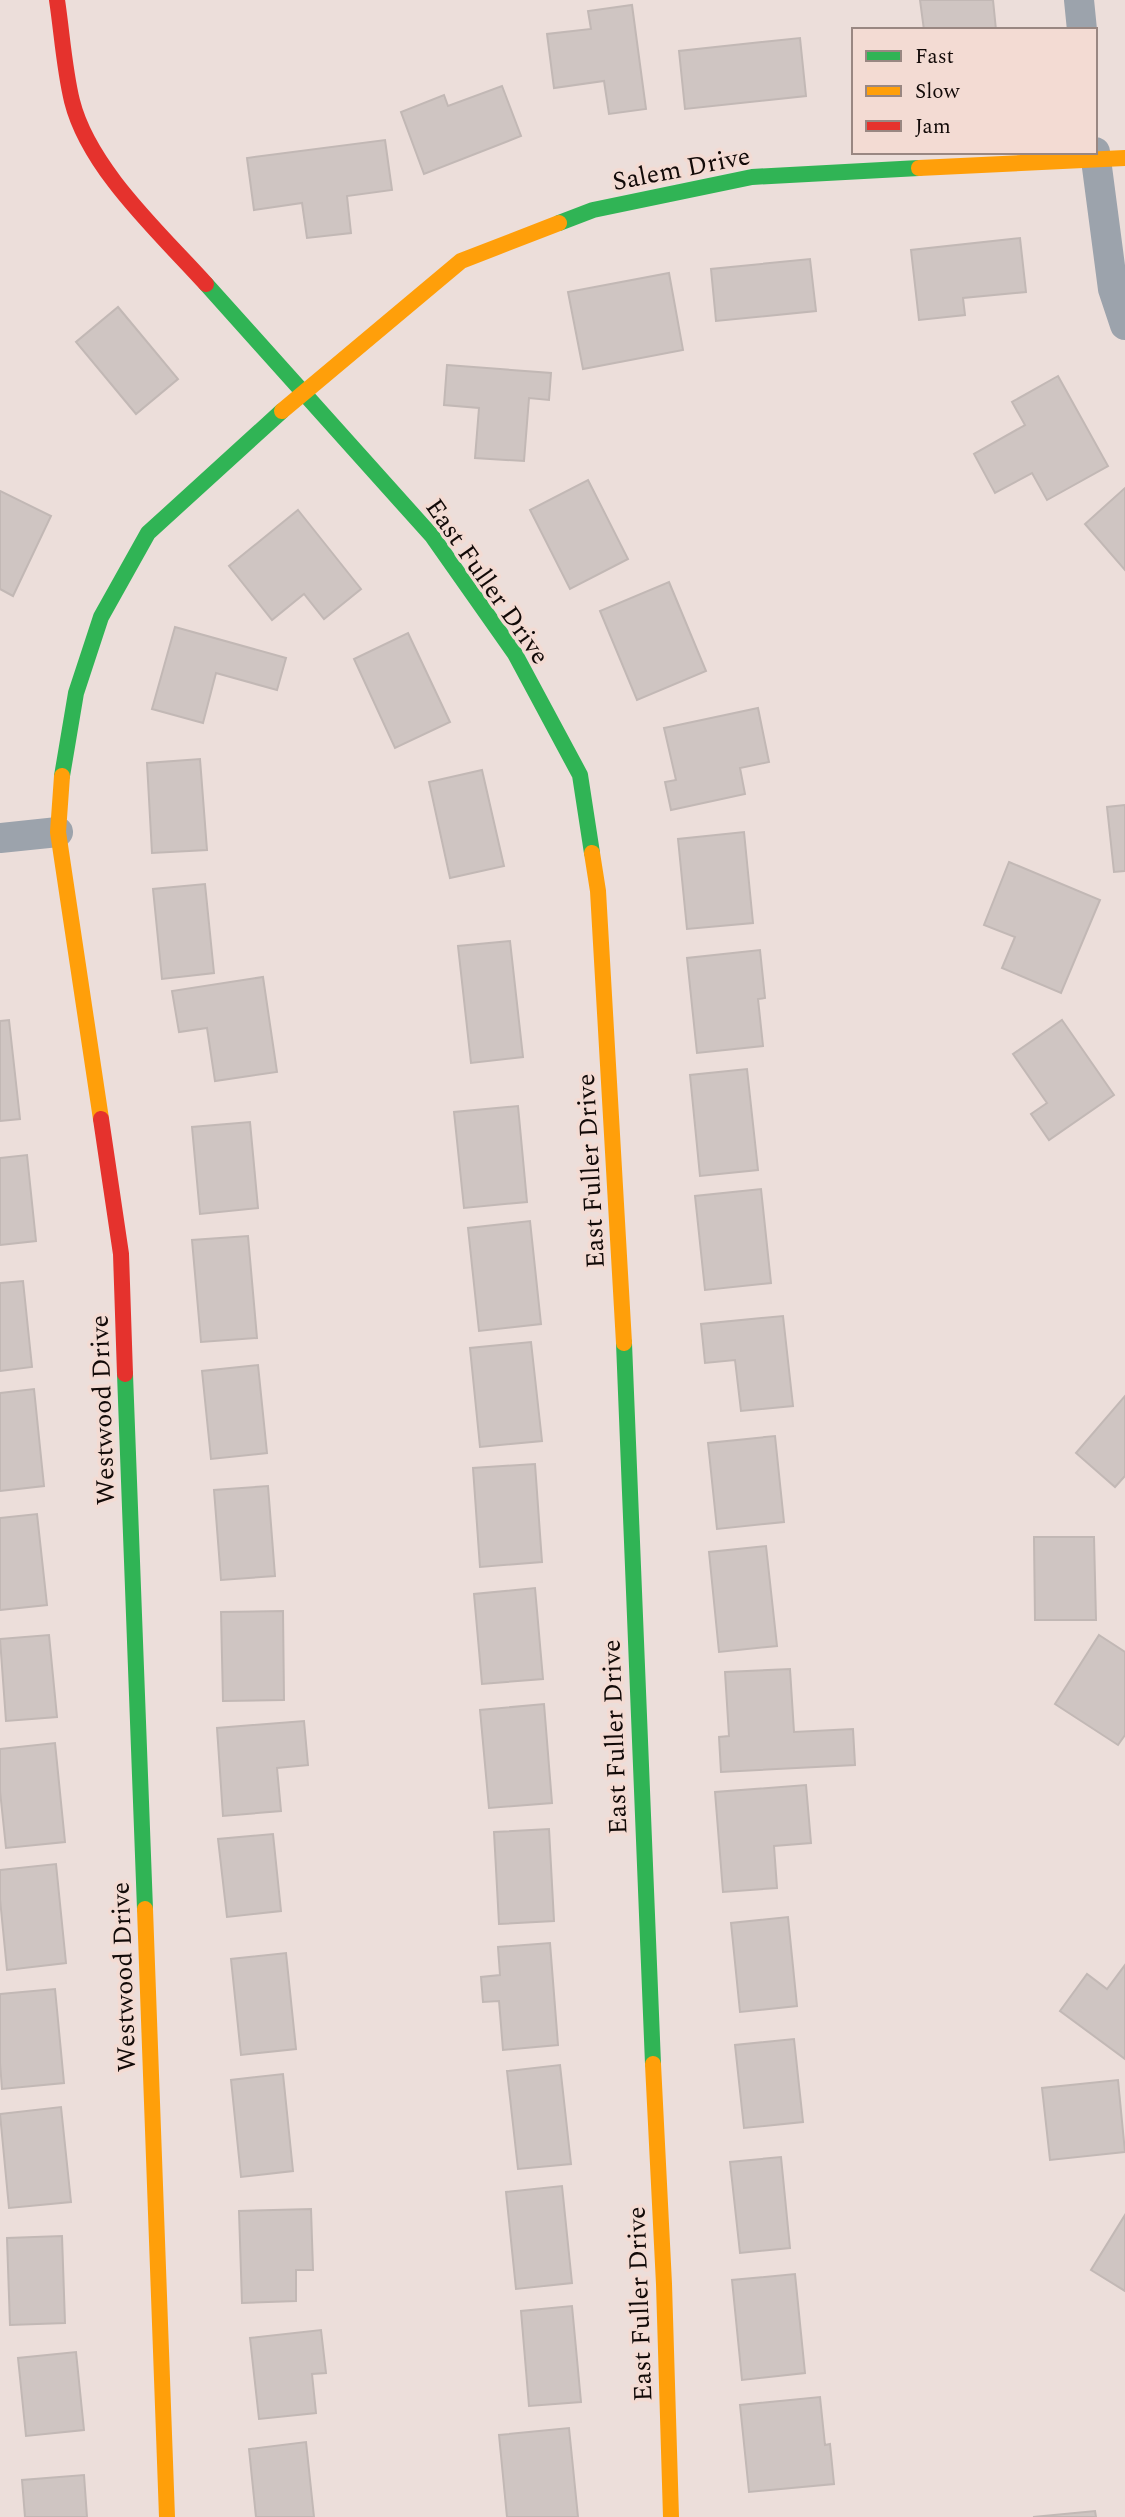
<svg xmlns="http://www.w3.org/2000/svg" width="1125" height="2517" font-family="Spectral,serif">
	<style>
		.building { fill: #cfc5c2; stroke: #c2b8b5; stroke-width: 2 }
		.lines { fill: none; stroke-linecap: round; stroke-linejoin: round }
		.street { stroke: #9ca3ac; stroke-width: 30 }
		.fast { stroke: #30b455; stroke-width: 16 }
		.slow { stroke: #ff9f0a; stroke-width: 16 }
		.jam { stroke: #e5322d; stroke-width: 16 }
		.labels { text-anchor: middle; stroke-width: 7; stroke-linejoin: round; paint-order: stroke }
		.street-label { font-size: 26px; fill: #120a08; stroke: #f3dbd3 }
	</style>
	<rect width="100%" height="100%" fill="#ecdeda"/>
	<g class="building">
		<polygon points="920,0 993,0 996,30 924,30"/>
		<polygon points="632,5 646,109 609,114 604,81 554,88 547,34 591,29 588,11"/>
		<polygon points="800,38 806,96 685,109 679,51"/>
		<polygon points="502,86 521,136 424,174 401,112 444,95 448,106"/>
		<polygon points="385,140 392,190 347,196 351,233 307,238 302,203 254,210 247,158"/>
		<polygon points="1020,238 1026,292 963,298 965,315 919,320 911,250"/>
		<polygon points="810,259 816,311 716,321 711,269"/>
		<polygon points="669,273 683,350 583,369 568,292"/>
		<polygon points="118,307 178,379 136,414 76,342"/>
		<polygon points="447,365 551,373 549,400 529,398 524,461 475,458 479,408 444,405"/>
		<polygon points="1058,376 1108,466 1047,500 1032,473 995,493 974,454 1025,425 1012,402"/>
		<polygon points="588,480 628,559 570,589 530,510"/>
		<polygon points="1125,488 1125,570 1085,524"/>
		<polygon points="0,491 51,516 13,596 0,589"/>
		<polygon points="298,510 361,589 324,619 304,594 272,620 229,566"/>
		<polygon points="669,582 706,671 637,700 600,611"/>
		<polygon points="175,627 286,658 277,690 216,673 203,723 152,709"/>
		<polygon points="408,633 450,722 395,748 354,659"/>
		<polygon points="758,708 769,762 740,768 745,794 671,810 665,782 676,780 664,728"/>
		<polygon points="200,759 207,850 152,853 147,763"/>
		<polygon points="482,770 504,866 450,878 429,782"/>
		<polygon points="1125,805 1125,871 1114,872 1107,807"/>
		<polygon points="744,832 753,923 687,929 678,839"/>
		<polygon points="1009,862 1100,900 1061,993 1002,968 1015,937 984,925"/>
		<polygon points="205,884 214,973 162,979 153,889"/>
		<polygon points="510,941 523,1057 471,1063 458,946"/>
		<polygon points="760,950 765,998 758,999 763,1046 697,1053 687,958"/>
		<polygon points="263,977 277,1072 215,1081 207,1028 179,1032 172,991"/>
		<polygon points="9,1020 20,1119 0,1121 0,1021"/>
		<polygon points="1062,1020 1114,1095 1049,1140 1031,1114 1047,1103 1013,1054"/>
		<polygon points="747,1069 758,1170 700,1176 690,1075"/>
		<polygon points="518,1106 527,1202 464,1208 454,1112"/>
		<polygon points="250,1122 258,1208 200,1214 192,1127"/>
		<polygon points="27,1155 36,1241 0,1245 0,1158"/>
		<polygon points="761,1189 771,1283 705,1290 695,1196"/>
		<polygon points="530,1221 541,1324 479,1331 468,1228"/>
		<polygon points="248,1236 257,1338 201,1342 192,1240"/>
		<polygon points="23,1281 32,1367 0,1371 0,1283"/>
		<polygon points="783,1316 793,1406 741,1411 735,1360 705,1363 701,1324"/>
		<polygon points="531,1342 542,1441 480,1447 470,1348"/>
		<polygon points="258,1365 267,1453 211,1459 202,1371"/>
		<polygon points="34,1389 44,1486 0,1491 0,1393"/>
		<polygon points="1125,1396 1125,1476 1115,1487 1076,1453"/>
		<polygon points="775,1436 784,1522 717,1529 708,1443"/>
		<polygon points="535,1464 542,1562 480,1567 473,1468"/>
		<polygon points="268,1486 275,1576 221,1580 214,1490"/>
		<polygon points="37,1514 47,1605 0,1610 0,1518"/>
		<polygon points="1034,1537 1094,1537 1096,1620 1035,1620"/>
		<polygon points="766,1546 777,1646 719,1652 709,1552"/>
		<polygon points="535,1588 543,1679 482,1684 474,1594"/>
		<polygon points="283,1611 284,1700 223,1701 221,1612"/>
		<polygon points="49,1635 57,1717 6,1721 0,1639"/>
		<polygon points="1099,1635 1125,1652 1125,1735 1118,1745 1055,1704"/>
		<polygon points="790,1669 794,1732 853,1729 855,1765 721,1772 719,1737 729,1736 725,1672"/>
		<polygon points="544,1704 552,1803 489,1808 480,1710"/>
		<polygon points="304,1721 308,1765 277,1768 281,1811 223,1816 217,1728"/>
		<polygon points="55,1743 65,1842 6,1848 0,1791 0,1749"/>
		<polygon points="806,1785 811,1843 774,1846 777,1888 723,1892 715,1792"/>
		<polygon points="549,1829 554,1921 499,1924 494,1832"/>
		<polygon points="273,1834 281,1911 227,1917 218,1839"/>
		<polygon points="56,1864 66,1963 7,1970 0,1899 0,1870"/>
		<polygon points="788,1917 797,2006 740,2012 731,1923"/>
		<polygon points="550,1943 558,2045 503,2050 499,2001 483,2002 481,1977 500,1975 498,1947"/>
		<polygon points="286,1953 296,2049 241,2055 231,1959"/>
		<polygon points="1125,1965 1125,2059 1060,2011 1087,1974 1107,1989"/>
		<polygon points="55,1989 64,2083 2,2089 0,2063 0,1994"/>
		<polygon points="794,2039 803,2122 744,2128 735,2045"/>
		<polygon points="560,2065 571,2164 518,2169 507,2071"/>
		<polygon points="283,2074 293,2171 241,2177 231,2080"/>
		<polygon points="1118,2080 1125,2152 1050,2160 1042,2088"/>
		<polygon points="61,2107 71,2202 9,2208 0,2114"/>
		<polygon points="781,2157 790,2248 740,2253 730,2162"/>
		<polygon points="562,2186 572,2283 516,2289 506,2192"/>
		<polygon points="311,2209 313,2270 296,2270 296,2301 242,2303 239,2211"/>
		<polygon points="1125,2215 1125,2291 1091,2270"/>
		<polygon points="62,2236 65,2323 10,2325 7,2238"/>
		<polygon points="795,2274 805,2373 742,2380 732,2280"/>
		<polygon points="572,2306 581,2402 529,2406 521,2311"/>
		<polygon points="321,2330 326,2373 312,2374 316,2413 259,2419 250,2338"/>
		<polygon points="76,2352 84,2430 26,2436 18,2358"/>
		<polygon points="820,2397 825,2445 830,2444 834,2484 749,2492 740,2405"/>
		<polygon points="569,2428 578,2517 507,2517 499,2435"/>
		<polygon points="306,2442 314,2517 256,2517 249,2449"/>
		<polygon points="84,2475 87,2517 25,2517 22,2480"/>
		<polygon points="1095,2511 1096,2517 1033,2517"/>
	</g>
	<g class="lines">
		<g class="street">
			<polyline points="1079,0 1082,30"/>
			<polyline points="1095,152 1113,289 1125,325"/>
			<polyline points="0,838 58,832"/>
		</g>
		<g class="fast">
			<polyline points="559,223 593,210 752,177 919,168"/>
			<polyline points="206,284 432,536 515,654 580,775 592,853"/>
			<polyline points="62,776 76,693 101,617 148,533 282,411"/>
			<polyline points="624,1343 653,2064"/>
			<polyline points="125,1374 145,1909"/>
		</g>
		<g class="slow">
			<polyline points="919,168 1125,158"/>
			<polyline points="282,411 461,261 559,223"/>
			<polyline points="62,776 58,832 101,1119"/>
			<polyline points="592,853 598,891 624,1343"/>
			<polyline points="145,1909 167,2517"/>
			<polyline points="653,2064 664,2284 671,2517"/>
		</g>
		<g class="jam">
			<path d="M57,0C62,33 64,68 72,101C89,169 160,233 206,284"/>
			<polyline points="101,1119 121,1254 125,1374"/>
		</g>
	</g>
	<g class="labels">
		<g class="street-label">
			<text transform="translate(681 168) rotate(-11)" y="9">Salem Drive</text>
			<text transform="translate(488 581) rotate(55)" y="9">East Fuller Drive</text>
			<text transform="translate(590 1171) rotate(-93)" y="9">East Fuller Drive</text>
			<text transform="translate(102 1410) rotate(-92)" y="9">Westwood Drive</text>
			<text transform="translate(614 1737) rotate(-92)" y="9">East Fuller Drive</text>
			<text transform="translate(123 1977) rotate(-92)" y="9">Westwood Drive</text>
			<text transform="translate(639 2304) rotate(-92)" y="9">East Fuller Drive</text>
		</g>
	</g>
	<rect x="852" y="28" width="245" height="126" fill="#f3dbd3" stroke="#998782" stroke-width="2"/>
	<rect x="866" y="51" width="35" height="10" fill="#30b455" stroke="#998782" stroke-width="2"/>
	<text x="915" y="63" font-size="21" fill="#120a08">Fast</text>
	<rect x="866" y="86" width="35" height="10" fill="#ff9f0a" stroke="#998782" stroke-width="2"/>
	<text x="915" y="98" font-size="21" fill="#120a08">Slow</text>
	<rect x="866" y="121" width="35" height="10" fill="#e5322d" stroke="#998782" stroke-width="2"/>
	<text x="915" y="133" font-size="21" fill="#120a08">Jam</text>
</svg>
